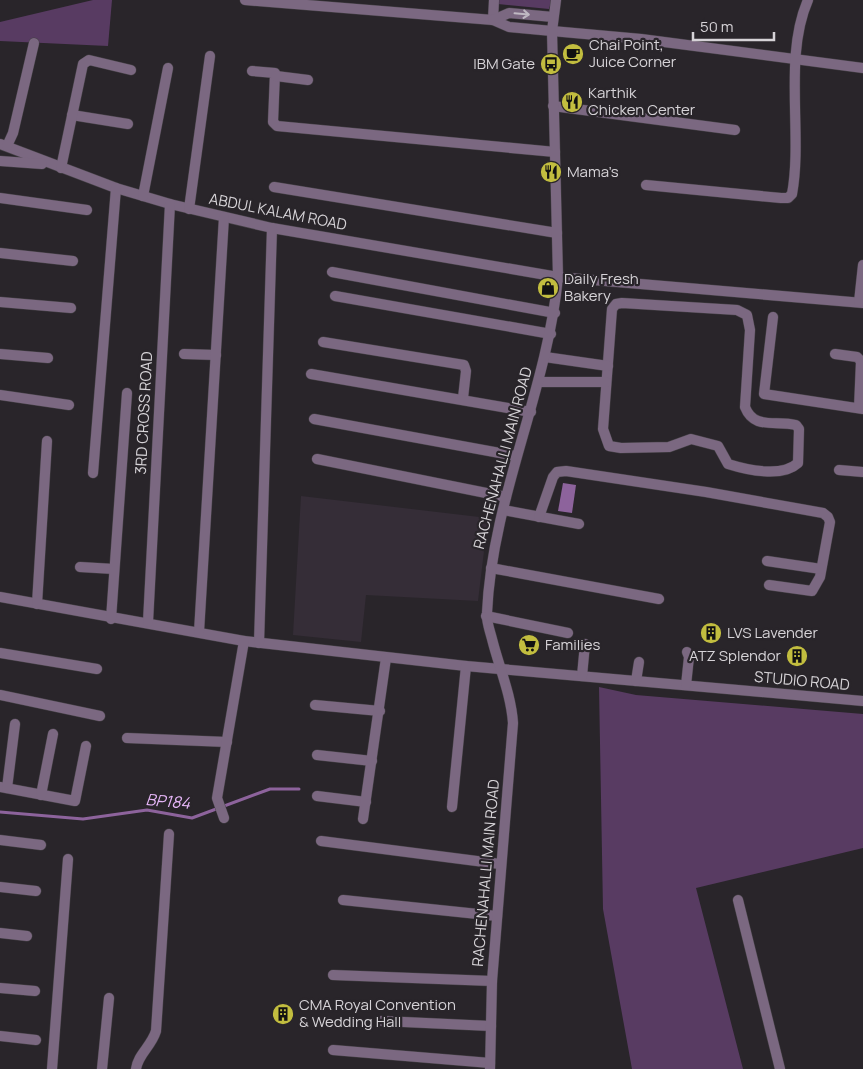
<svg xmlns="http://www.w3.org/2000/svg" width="863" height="1069" font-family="Manrope,sans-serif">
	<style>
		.built { fill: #352d37 }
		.green { fill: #583b62 }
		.water { fill: #8d639c }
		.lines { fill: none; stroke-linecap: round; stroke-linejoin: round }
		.stream { stroke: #8d639c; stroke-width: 3 }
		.minor-casing { stroke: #454146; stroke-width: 11 }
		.tertiary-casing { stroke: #454146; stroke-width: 11 }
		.minor { stroke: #7b6881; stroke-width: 10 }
		.tertiary { stroke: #7b6881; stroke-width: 10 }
		.oneway { stroke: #bfb8c2 }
		.labels { text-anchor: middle; stroke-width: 4.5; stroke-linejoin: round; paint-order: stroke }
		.poi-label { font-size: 15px; fill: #d6d3d7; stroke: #29252a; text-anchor: start }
		.street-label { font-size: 15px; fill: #d6d3d7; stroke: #29252a }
		.water-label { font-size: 16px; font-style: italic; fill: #e6b6f8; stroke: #29252a }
	</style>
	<rect width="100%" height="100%" fill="#29252a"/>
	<polygon class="built" points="301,496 488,518 478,601 366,595 361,642 293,635"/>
	<g class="green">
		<polygon points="93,0 112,0 108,46 0,41 0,22"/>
		<polygon points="498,0 552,0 549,9 498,4"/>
		<polygon points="599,687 636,695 863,714 863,848 696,888 743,1069 632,1069 603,909"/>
	</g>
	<polygon class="water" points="563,483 576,485 572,513 558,511"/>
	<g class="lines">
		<polyline class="stream" points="0,812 83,819 147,810 192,818 270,789 299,789"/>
		<g class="minor-casing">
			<g id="minor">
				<polyline points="493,20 494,0"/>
				<polyline points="552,31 641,39 863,68"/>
				<polyline points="252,71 275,73 273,122 277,126 555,152"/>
				<polyline points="276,76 308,80"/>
				<polyline points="553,106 735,130"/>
				<polyline points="72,115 128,124"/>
				<polyline points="0,144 116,188 170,204 272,228 558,277 863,303"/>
				<polyline points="7,146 13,133 34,43"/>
				<polyline points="0,161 42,164"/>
				<polyline points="61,168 83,64 89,60 131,70"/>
				<path d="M646,185L781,198H788L792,194C803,134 783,57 808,0"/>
				<polyline points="274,187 557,233"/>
				<polyline points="143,196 168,68"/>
				<polyline points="0,198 87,210"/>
				<polyline points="189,209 210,56"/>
				<polyline points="0,253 73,261"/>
				<polyline points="332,272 555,313"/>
				<polyline points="335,296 551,334"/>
				<polyline points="0,302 71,308"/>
				<polyline points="859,302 863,265"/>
				<path d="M622,303L737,310L747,315L750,330L745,407C754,430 775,420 796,425L799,429L798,463C782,478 747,470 728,464L718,446L691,439L669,447L621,448L609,446L603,429L612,309L616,304Z"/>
				<polyline points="773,317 764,394 863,409"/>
				<polyline points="323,342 464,365 466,371 463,398"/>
				<polyline points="0,354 48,358"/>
				<polyline points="184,354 216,355"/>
				<polyline points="835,354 857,357 861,361 859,408"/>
				<polyline points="545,357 608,366"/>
				<polyline points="311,374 531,412"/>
				<polyline points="539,382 606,382"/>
				<polyline points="0,395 69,405"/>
				<polyline points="314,419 516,456"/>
				<polyline points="317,459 506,497"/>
				<polyline points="839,470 863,472"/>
				<polyline points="93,473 116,188"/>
				<polyline points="503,510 579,524"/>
				<polyline points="539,517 553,477 557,472 566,471 706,492 823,513 828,517 830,522 820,577 812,591 769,585"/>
				<polyline points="767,561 821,569"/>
				<polyline points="80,567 114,569"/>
				<polyline points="491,568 659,599"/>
				<polyline points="0,597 244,641 466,666 863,701"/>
				<polyline points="37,604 47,441"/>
				<polyline points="486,616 568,633"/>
				<polyline points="111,619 127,393"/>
				<polyline points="148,622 170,204"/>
				<polyline points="199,632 224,217"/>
				<polyline points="259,643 272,228"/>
				<polyline points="0,653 97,669"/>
				<polyline points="582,676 585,644"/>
				<polyline points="636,681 639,662"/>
				<polyline points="686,685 689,657 687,652"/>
				<polyline points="0,695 100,716"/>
				<polyline points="315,705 380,711"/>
				<polyline points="127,738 227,742"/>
				<polyline points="317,755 372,761"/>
				<polyline points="0,787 75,801 86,746"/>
				<polyline points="7,788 15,724"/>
				<polyline points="41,795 53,734"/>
				<polyline points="317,796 366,802"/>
				<polyline points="452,807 466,666"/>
				<polyline points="224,818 217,798 244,641"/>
				<polyline points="363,819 386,658"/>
				<polyline points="0,840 41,845"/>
				<polyline points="321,841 500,864"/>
				<polyline points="0,887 36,891"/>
				<polyline points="343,900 497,916"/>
				<polyline points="738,900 780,1069"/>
				<polyline points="0,933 27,936"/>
				<polyline points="333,975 492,981"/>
				<polyline points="0,988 35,991"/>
				<polyline points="382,1021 491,1026"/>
				<polyline points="0,1036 36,1040"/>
				<polyline points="333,1050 490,1063"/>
				<polyline points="52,1069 68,859"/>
				<polyline points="102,1069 109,998"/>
				<path d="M136,1069C138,1054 151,1047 156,1031L169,834"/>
			</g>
		</g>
		<g class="tertiary-casing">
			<g id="tertiary">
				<polyline points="245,0 493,20 509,27 552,31"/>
				<polyline points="493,20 509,13 553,17"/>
				<path d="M490,1069L492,981L513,723C511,694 499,667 492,639C490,631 486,621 487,613C492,498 547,392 558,277L552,31L556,0"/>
			</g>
		</g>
		<use href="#minor" class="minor"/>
		<use href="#tertiary" class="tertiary"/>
	</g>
	<defs><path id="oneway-shaft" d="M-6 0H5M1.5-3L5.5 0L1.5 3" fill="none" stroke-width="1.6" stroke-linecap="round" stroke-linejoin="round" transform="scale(1.25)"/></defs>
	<use class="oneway" href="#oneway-shaft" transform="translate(522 14) rotate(5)"/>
	<defs>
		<g id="cafe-disc" transform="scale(1.125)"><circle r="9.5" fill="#c2bd3f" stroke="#29252a"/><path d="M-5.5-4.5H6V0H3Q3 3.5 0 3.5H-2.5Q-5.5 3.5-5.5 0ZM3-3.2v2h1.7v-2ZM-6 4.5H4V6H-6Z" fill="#111"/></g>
		<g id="bus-disc" transform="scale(1.125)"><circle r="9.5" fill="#c2bd3f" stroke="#29252a"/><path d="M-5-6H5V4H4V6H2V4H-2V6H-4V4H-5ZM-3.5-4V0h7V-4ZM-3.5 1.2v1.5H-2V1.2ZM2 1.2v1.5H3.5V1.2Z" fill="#111"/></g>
		<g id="restaurant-disc" transform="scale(1.125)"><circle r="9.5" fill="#c2bd3f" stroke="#29252a"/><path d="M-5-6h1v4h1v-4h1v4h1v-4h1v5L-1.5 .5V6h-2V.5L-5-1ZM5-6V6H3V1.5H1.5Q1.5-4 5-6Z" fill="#111"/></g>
		<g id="shop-disc" transform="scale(1.125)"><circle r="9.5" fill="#c2bd3f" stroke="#29252a"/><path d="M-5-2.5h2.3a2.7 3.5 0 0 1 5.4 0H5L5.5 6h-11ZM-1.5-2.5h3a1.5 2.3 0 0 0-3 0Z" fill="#111"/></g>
		<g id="building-disc" transform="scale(1.125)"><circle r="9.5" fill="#c2bd3f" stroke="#29252a"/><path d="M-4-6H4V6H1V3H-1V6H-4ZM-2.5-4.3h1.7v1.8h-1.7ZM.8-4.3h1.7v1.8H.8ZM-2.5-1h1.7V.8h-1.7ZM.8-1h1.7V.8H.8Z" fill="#111"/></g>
		<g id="supermarket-disc" transform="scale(1.125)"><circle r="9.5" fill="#c2bd3f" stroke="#29252a"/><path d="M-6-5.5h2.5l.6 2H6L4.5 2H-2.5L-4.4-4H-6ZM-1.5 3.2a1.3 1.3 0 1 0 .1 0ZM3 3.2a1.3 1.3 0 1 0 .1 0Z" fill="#111"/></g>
	</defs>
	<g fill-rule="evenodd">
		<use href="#cafe-disc" x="573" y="54"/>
		<use href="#bus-disc" x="551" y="64"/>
		<use href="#restaurant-disc" x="572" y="102"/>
		<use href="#restaurant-disc" x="551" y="172"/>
		<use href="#shop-disc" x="548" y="288"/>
		<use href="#building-disc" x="711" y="633"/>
		<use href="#supermarket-disc" x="529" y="645"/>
		<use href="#building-disc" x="797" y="656"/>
		<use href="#building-disc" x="283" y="1014"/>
	</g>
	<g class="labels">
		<g class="poi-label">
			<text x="589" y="50">Chai Point,<tspan x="589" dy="17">Juice Corner</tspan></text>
			<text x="535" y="69" text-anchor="end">IBM Gate</text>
			<text x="588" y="98">Karthik<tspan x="588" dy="17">Chicken Center</tspan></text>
			<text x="567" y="177">Mama’s</text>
			<text x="564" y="284">Daily Fresh<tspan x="564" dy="17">Bakery</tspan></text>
			<text x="727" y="638">LVS Lavender</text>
			<text x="545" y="650">Families</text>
			<text x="781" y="661" text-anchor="end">ATZ Splendor</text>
			<text x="299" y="1010">CMA Royal Convention<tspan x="299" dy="17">&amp; Wedding Hall</tspan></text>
		</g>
		<g class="street-label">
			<text transform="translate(278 212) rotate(11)" y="5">ABDUL KALAM ROAD</text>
			<text transform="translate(144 413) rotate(-87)" y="5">3RD CROSS ROAD</text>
			<text transform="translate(503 458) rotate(-75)" y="5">RACHENAHALLI MAIN ROAD</text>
			<text transform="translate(802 681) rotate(5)" y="5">STUDIO ROAD</text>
			<text transform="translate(486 873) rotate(-85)" y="5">RACHENAHALLI MAIN ROAD</text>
		</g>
		<g class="water-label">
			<text transform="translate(168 801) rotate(5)" y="6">BP184</text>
		</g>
	</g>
	<path d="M693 32v8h81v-8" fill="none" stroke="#d6d3d7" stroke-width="2.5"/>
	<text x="700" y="32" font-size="15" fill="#d6d3d7" stroke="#29252a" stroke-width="4" paint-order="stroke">50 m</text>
</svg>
